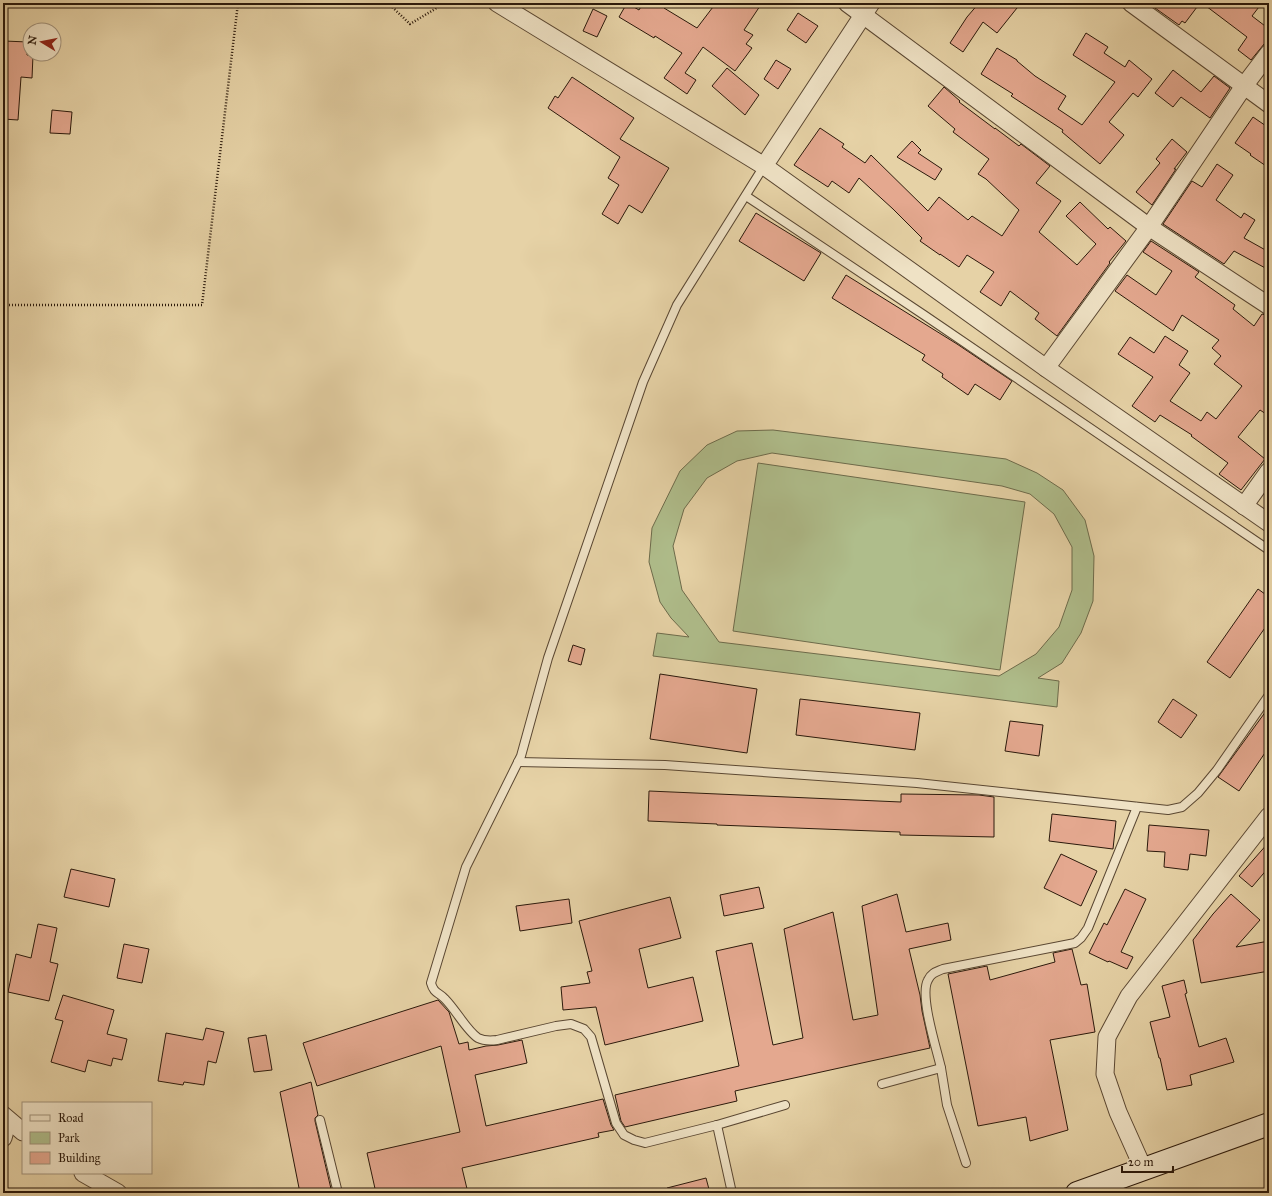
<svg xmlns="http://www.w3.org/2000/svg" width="1272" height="1196" font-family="'IM FELL Great Primer',serif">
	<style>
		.green { fill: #afbd8b; stroke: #6d6b4b; fill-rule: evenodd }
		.building { fill: #e4a88f; stroke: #2b190b }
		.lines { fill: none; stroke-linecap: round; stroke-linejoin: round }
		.lane-casing { stroke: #5a4732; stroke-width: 10 }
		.street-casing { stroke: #5a4732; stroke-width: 19 }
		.secondary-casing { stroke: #2b190b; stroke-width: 24 }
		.path { stroke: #2b190b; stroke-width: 2.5; stroke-dasharray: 1 2; stroke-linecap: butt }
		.lane { stroke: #efe2c5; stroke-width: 8 }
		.street { stroke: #efe2c5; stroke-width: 17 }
		.secondary { stroke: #efe2c5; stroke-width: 22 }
	</style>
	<rect width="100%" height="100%" fill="#e6d2a6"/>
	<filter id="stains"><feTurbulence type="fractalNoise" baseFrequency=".005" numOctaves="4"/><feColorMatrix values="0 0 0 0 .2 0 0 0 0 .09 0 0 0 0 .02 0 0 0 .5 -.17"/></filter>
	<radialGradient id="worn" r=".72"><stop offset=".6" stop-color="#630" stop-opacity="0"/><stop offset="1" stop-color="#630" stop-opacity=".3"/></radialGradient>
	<g class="green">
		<path d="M773,430L1006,459L1037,473L1063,490L1085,520L1094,556L1093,601L1081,633L1062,663L1038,678L1059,681L1057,707L653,656L657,633L689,637L671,618L660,602L649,562L652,528L680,471L707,445L737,431ZM772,453L1002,486L1030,494L1054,514L1072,547V590L1059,627L1036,654L999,676L719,642L682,590L673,546L684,509L707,478L737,461Z"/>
		<polygon points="758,463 1025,502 1000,670 733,631"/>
	</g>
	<g class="building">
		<polygon points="627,3 639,10 643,3 667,3 664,8 697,28 716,3 762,3 744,30 753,35 746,44 752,48 735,71 703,47 685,73 696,80 687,94 664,78 682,53 655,36 654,38 619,17"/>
		<polygon points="979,3 1021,3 997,33 983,22 963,52 950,43 967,17"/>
		<polygon points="1148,3 1200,3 1185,23 1182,21 1179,25"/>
		<polygon points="1202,3 1262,3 1252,16 1269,29 1269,38 1251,60 1238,50 1247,37"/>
		<polygon points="593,9 607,16 597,37 583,31"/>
		<polygon points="798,13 818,26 806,43 787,30"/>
		<polygon points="1086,33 1108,47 1104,53 1125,67 1129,60 1152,79 1138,97 1133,93 1109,122 1124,135 1100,164 1062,132 1063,130 1011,96 1013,94 981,74 997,48 1017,60 1017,61 1035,76 1066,96 1058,109 1082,125 1115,82 1073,55"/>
		<polygon points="4,41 28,42 27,55 33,55 32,78 21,77 18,120 3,119"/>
		<polygon points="776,60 791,69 778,89 764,79"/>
		<polygon points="727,68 759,95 745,115 712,86"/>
		<polygon points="1173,70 1201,92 1214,76 1230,88 1210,118 1181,97 1173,107 1155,93"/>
		<polygon points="572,77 634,118 620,139 669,168 642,213 629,205 618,224 602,214 619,185 608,178 620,157 548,108 555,96 558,98"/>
		<polygon points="944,87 960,101 959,102 995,129 995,128 1019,146 1021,144 1050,166 1036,183 1061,201 1039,232 1077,265 1096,244 1066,216 1080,202 1108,229 1110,227 1126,241 1109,262 1110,263 1057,336 1035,319 1039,313 1010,291 1001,306 980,292 994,272 967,255 959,267 940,254 940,255 920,241 922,238 893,209 859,178 849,193 832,181 828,187 794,165 820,128 844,144 842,147 865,163 871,155 928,211 939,197 968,220 972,216 1002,236 1019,210 986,179 978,174 989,159 953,132 955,129 928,106"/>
		<polygon points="52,110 72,112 70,134 50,133"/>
		<polygon points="1253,117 1269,128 1269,168 1250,155 1251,154 1235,143"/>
		<polygon points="1172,139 1187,152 1174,169 1176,169 1152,205 1136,192 1160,163 1156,159"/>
		<polygon points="912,141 921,150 918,153 942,169 935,180 897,157"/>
		<polygon points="1217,164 1233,175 1216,200 1241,218 1244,213 1255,220 1244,238 1269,252 1269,270 1234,251 1224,264 1163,224 1192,181 1202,187"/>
		<polygon points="756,213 821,253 804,281 739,241"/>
		<polygon points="1151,241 1199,272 1195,277 1235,305 1233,309 1254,326 1262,314 1269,316 1269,416 1260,410 1238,437 1265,459 1241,490 1219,474 1228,463 1191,436 1192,435 1160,415 1155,422 1132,406 1153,377 1118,354 1130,337 1154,353 1165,336 1188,351 1179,365 1190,373 1170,401 1201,421 1207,412 1216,419 1242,386 1214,364 1221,356 1212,348 1219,340 1182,315 1173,331 1115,291 1127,275 1156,295 1172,271 1143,252"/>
		<polygon points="846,275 957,344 1012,381 1000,400 975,384 968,395 942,377 943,374 922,360 925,355 832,298"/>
		<polygon points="1258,589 1269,597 1269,622 1230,678 1207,662"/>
		<polygon points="573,645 585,649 581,665 568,661"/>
		<polygon points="660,674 757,689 747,753 650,739"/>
		<polygon points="800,699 920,713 915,750 796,735"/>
		<polygon points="1173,699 1197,715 1181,738 1158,722"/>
		<polygon points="1269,707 1269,747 1239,791 1218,777"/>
		<polygon points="1010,721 1043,725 1039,756 1005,751"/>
		<polygon points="649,791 901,802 901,794 979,795 994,797 994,837 900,835 900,832 717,825 717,824 648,821"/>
		<polygon points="1052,814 1116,821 1113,849 1049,841"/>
		<polygon points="1149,825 1209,830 1206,856 1190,854 1188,870 1164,867 1165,852 1147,851"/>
		<polygon points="1269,842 1269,867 1252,887 1239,876"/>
		<polygon points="1061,854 1097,871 1081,906 1044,888"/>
		<polygon points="71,869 115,879 109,907 64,897"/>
		<polygon points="759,887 764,908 724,916 720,895"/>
		<polygon points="1125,889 1146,899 1121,952 1133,957 1127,969 1109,961 1108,962 1089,953 1104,923 1107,925"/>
		<polygon points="897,894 906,932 948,923 951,940 909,949 920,995 922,1011 930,1048 735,1091 737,1101 625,1127 621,1121 615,1095 739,1066 716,951 752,943 773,1045 803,1038 784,929 833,912 853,1020 878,1015 862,906"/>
		<polygon points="1231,894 1260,920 1236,947 1269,941 1269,971 1201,983 1193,940 1213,914"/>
		<polygon points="670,897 681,938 639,949 648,988 693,977 703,1021 605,1045 596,1007 563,1010 561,987 590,983 587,972 592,971 579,921"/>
		<polygon points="569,899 572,923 520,931 516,906"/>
		<polygon points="38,924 57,928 50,962 58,964 49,1001 8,992 16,954 31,958"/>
		<polygon points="124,944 149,949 142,983 117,978"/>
		<polygon points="1072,949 1081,985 1087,984 1095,1032 1050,1040 1068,1130 1030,1141 1026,1117 978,1126 948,974 987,966 990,980 1055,962 1053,953"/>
		<polygon points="1184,980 1187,993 1185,994 1199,1047 1226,1038 1234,1062 1190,1075 1192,1085 1167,1090 1160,1058 1159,1058 1150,1022 1170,1017 1162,986"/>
		<polygon points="63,995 114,1010 107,1034 127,1039 122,1060 113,1058 111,1066 88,1060 85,1072 51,1062 63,1021 55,1019"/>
		<polygon points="438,1000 449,1012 459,1044 468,1042 469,1050 486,1046 498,1045 522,1040 527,1063 475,1075 486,1126 603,1099 611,1125 614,1130 598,1133 599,1137 462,1168 468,1193 376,1193 367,1153 460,1132 441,1046 317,1086 303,1043"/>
		<polygon points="206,1028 224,1032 216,1063 208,1061 204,1085 184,1082 183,1085 158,1081 166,1033 203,1040"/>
		<polygon points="266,1035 272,1070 254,1072 248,1038"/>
		<polygon points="311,1082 318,1115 315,1118 315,1121 332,1193 300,1193 280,1092"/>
		<polygon points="706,1178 710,1193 667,1193 667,1188"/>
	</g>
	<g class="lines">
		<g class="lane-casing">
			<g id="lane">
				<path d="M764,166L677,305L643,382L548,658L521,756L466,867L431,983C434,994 439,992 445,999C456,1010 467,1031 478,1038C484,1041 490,1041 497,1040L556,1026L571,1024L584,1029L591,1037L616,1123L624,1135L634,1140L645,1143L717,1125L785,1105"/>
				<polyline points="746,196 924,315 1269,550"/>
				<polyline points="518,762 665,765 917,783 1168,810 1182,807 1198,793 1217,770 1269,695"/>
				<path d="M941,1068C937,1050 919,995 928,980C931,973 936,972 943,969L1075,943L1081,938L1088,928L1137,807"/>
				<polyline points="882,1084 941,1068 947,1105 966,1163"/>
				<polyline points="320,1120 338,1193"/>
				<polyline points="717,1125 732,1193"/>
			</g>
		</g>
		<g class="street-casing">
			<g id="street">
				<polyline points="497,3 764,166"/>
				<polyline points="847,3 1149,227 1269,306"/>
				<polyline points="871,3 764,166 1046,368 1269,523"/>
				<polyline points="1131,3 1269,104"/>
				<polyline points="1046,368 1149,227 1244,86 1269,53"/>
				<polyline points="1244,506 1269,471"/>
				<polyline points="3,1115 23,1132"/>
				<polyline points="3,1138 8,1120"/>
				<polyline points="1143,1168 1118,1112 1105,1074 1107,1037 1129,996 1269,816"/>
				<polyline points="83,1173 118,1193"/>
			</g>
		</g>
		<g class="secondary-casing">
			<polyline id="secondary" points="1077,1193 1269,1124"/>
		</g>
		<g class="path">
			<polyline points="388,3 410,24 445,3"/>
			<polyline points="3,305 202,305 238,3"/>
		</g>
		<use href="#lane" class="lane"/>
		<use href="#street" class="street"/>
		<use href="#secondary" class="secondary"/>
	</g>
	<rect width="1272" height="1196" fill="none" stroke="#e6d2a6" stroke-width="16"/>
	<rect x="4" y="4" width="1264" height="1188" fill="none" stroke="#2b190b" stroke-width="2"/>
	<rect x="8" y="8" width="1256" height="1180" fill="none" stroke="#2b190b"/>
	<rect x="22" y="1102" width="130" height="72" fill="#efe2c5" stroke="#a1927b"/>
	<rect x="30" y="1115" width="20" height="6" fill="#efe2c5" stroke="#a1927b"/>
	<text x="58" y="1122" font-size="12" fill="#2b190b">Road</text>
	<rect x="30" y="1132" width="20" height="12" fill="#afbd8b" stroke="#a1927b"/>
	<text x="58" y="1142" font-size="12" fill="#2b190b">Park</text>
	<rect x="30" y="1152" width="20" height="12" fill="#e4a88f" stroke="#a1927b"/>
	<text x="58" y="1162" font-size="12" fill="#2b190b">Building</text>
	<g transform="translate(42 42) rotate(280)"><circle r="19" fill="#efe2c5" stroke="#a1927b"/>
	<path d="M0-3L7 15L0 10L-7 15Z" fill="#8f2418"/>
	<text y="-6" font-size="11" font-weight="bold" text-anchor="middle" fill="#2b190b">N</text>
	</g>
	<path d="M1122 1166v6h51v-6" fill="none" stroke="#2b190b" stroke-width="2"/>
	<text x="1128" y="1166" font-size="12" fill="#2b190b" stroke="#efe2c5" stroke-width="3" paint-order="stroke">20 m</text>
	<rect width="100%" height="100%" filter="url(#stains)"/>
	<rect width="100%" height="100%" fill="url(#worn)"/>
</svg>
